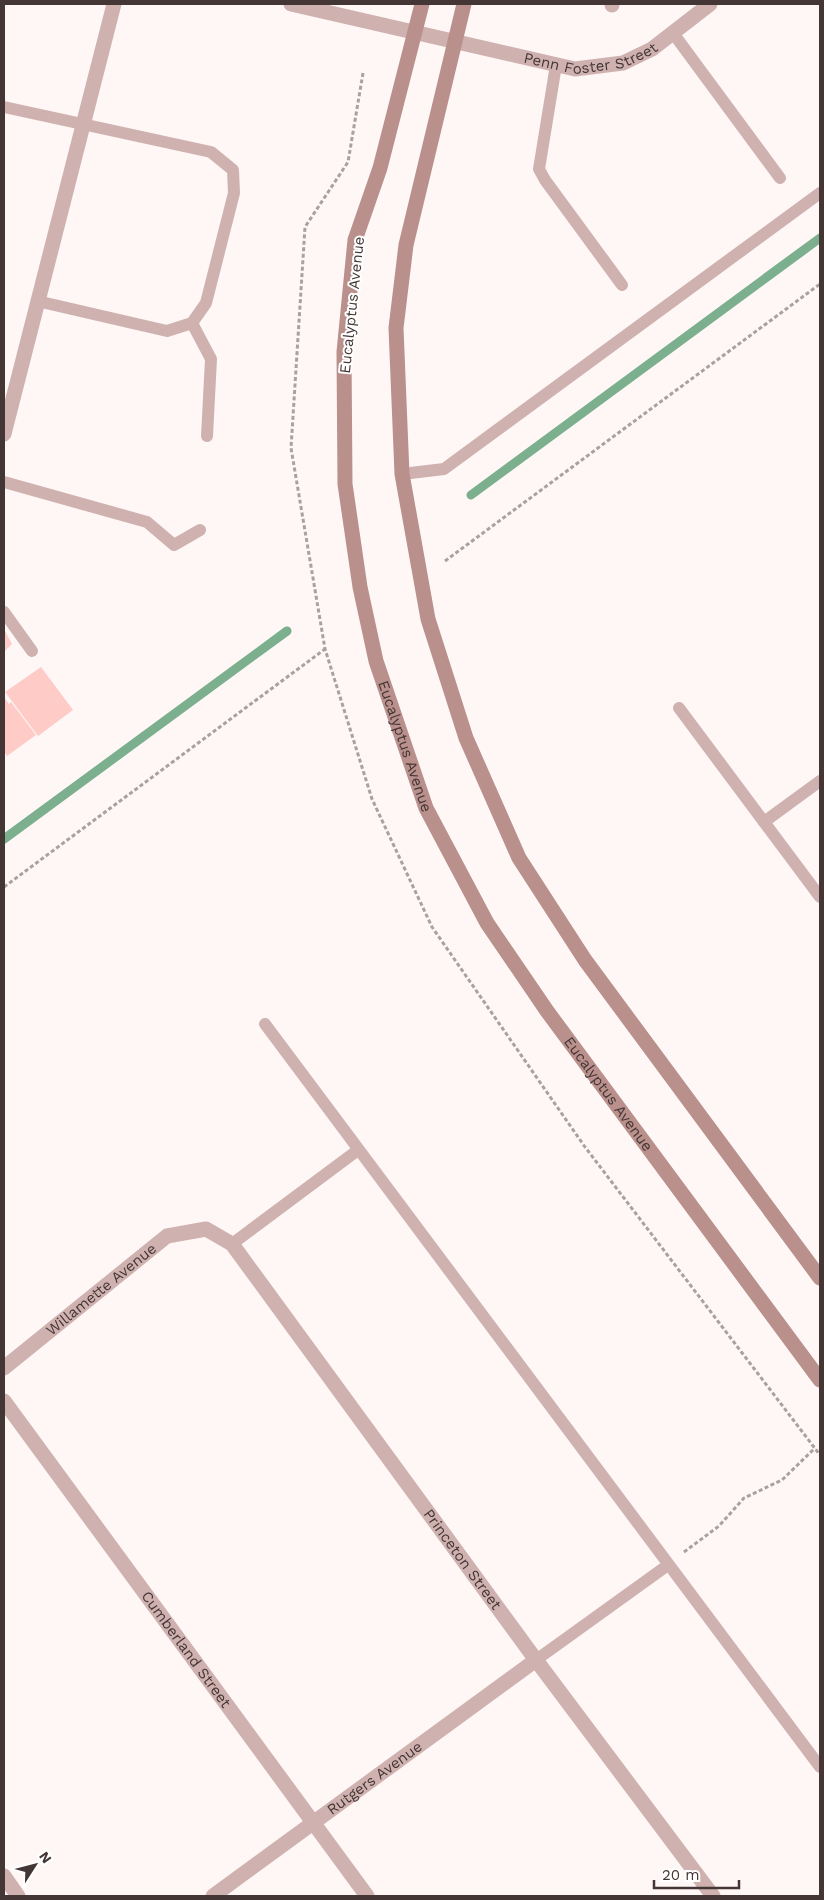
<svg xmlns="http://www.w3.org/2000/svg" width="824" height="1900" font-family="'Work Sans',sans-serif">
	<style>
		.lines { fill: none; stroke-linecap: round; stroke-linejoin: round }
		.stream { stroke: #7baf8e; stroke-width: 9 }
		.building { fill: #fecbc6 }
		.path { stroke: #aaa09f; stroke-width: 3; stroke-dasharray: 4 2.5; stroke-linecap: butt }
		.lane { stroke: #cfb2b0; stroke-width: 12 }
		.street { stroke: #cfb2b0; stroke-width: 15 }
		.secondary { stroke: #b9908c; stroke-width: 15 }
		.labels { text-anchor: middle; stroke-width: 4; stroke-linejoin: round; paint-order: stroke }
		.street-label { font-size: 15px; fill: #443635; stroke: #fff }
	</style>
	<rect width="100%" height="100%" fill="#fef7f6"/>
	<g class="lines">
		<g class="stream">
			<polyline points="471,495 820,238"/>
			<polyline points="4,839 287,631"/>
		</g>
	</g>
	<g class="building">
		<polygon points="4,629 12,644 4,652"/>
		<polygon points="41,667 73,710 38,736 5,692"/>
		<polygon points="4,697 9,704 11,702 36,735 7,756 4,751"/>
	</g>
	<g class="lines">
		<g class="path">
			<polyline points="363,73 348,162 305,227 291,448 325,649 372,799 432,927 585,1147 820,1455"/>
			<polyline points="445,561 820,284"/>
			<polyline points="4,887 325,649"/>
			<polyline points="684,1552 719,1526 744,1498 782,1480 815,1448"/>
		</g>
		<g class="lane">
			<polyline points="673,33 780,178"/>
			<polyline points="556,65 539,169 545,180 622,285"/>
			<polyline points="4,107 211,152 233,170 234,193 206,303 192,323 167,331 37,301"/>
			<polyline points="192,323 211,359 207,436"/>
			<polyline points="402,474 444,469 820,193"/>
			<polyline points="4,482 147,522 174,545 200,530"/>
			<polyline points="4,612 32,651"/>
			<polyline points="679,708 820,897"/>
			<polyline points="764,822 820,781"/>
			<polyline points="265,1024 820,1767"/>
			<polyline points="232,1244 358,1150"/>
			<polyline points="536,1660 668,1565"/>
		</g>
		<g class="street">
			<path id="s1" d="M291,4L575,69L623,63L652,49L710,4"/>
			<polyline points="612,5 612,4"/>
			<polyline points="4,434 114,4"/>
			<path id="s2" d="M4,1368L167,1236L206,1229L232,1244L536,1660L713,1896"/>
			<path id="s3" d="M4,1401L367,1896"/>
			<polyline points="4,1876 18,1896"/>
			<path id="s4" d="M213,1896L536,1660"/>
		</g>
		<g class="secondary">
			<path id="s5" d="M422,4L380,168L355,240L344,352L345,484L360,587L376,661L426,808L487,923L547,1011L820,1380"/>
			<polyline points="464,4 406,245 396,328 402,474 428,619 466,738 519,858 585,960 820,1278"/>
		</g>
	</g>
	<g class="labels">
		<g class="street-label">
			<text dy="5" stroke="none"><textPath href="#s1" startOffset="308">Penn Foster Street</textPath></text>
			<text transform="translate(352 305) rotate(-84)" y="5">Eucalyptus Avenue</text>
			<text dy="5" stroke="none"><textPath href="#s5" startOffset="760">Eucalyptus Avenue</textPath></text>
			<text dy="5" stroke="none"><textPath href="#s5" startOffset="1165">Eucalyptus Avenue</textPath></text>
			<text dy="5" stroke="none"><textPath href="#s2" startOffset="125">Willamette Avenue</textPath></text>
			<text dy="5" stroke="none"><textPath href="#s2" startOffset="670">Princeton Street</textPath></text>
			<text dy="5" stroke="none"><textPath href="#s3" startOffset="308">Cumberland Street</textPath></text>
			<text dy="5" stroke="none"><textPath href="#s4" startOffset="200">Rutgers Avenue</textPath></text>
		</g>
	</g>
	<rect width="824" height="1900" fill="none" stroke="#443635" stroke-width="10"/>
	<g transform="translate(35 1865) rotate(54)" stroke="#ffffff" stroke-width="4" paint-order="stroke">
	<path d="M0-4L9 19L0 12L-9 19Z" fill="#443635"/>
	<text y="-8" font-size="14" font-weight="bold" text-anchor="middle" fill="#443635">N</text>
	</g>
	<path d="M654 1880v8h85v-8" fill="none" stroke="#443635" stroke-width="2.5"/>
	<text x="662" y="1880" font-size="15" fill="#443635" stroke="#ffffff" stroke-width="4" paint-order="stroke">20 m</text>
</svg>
